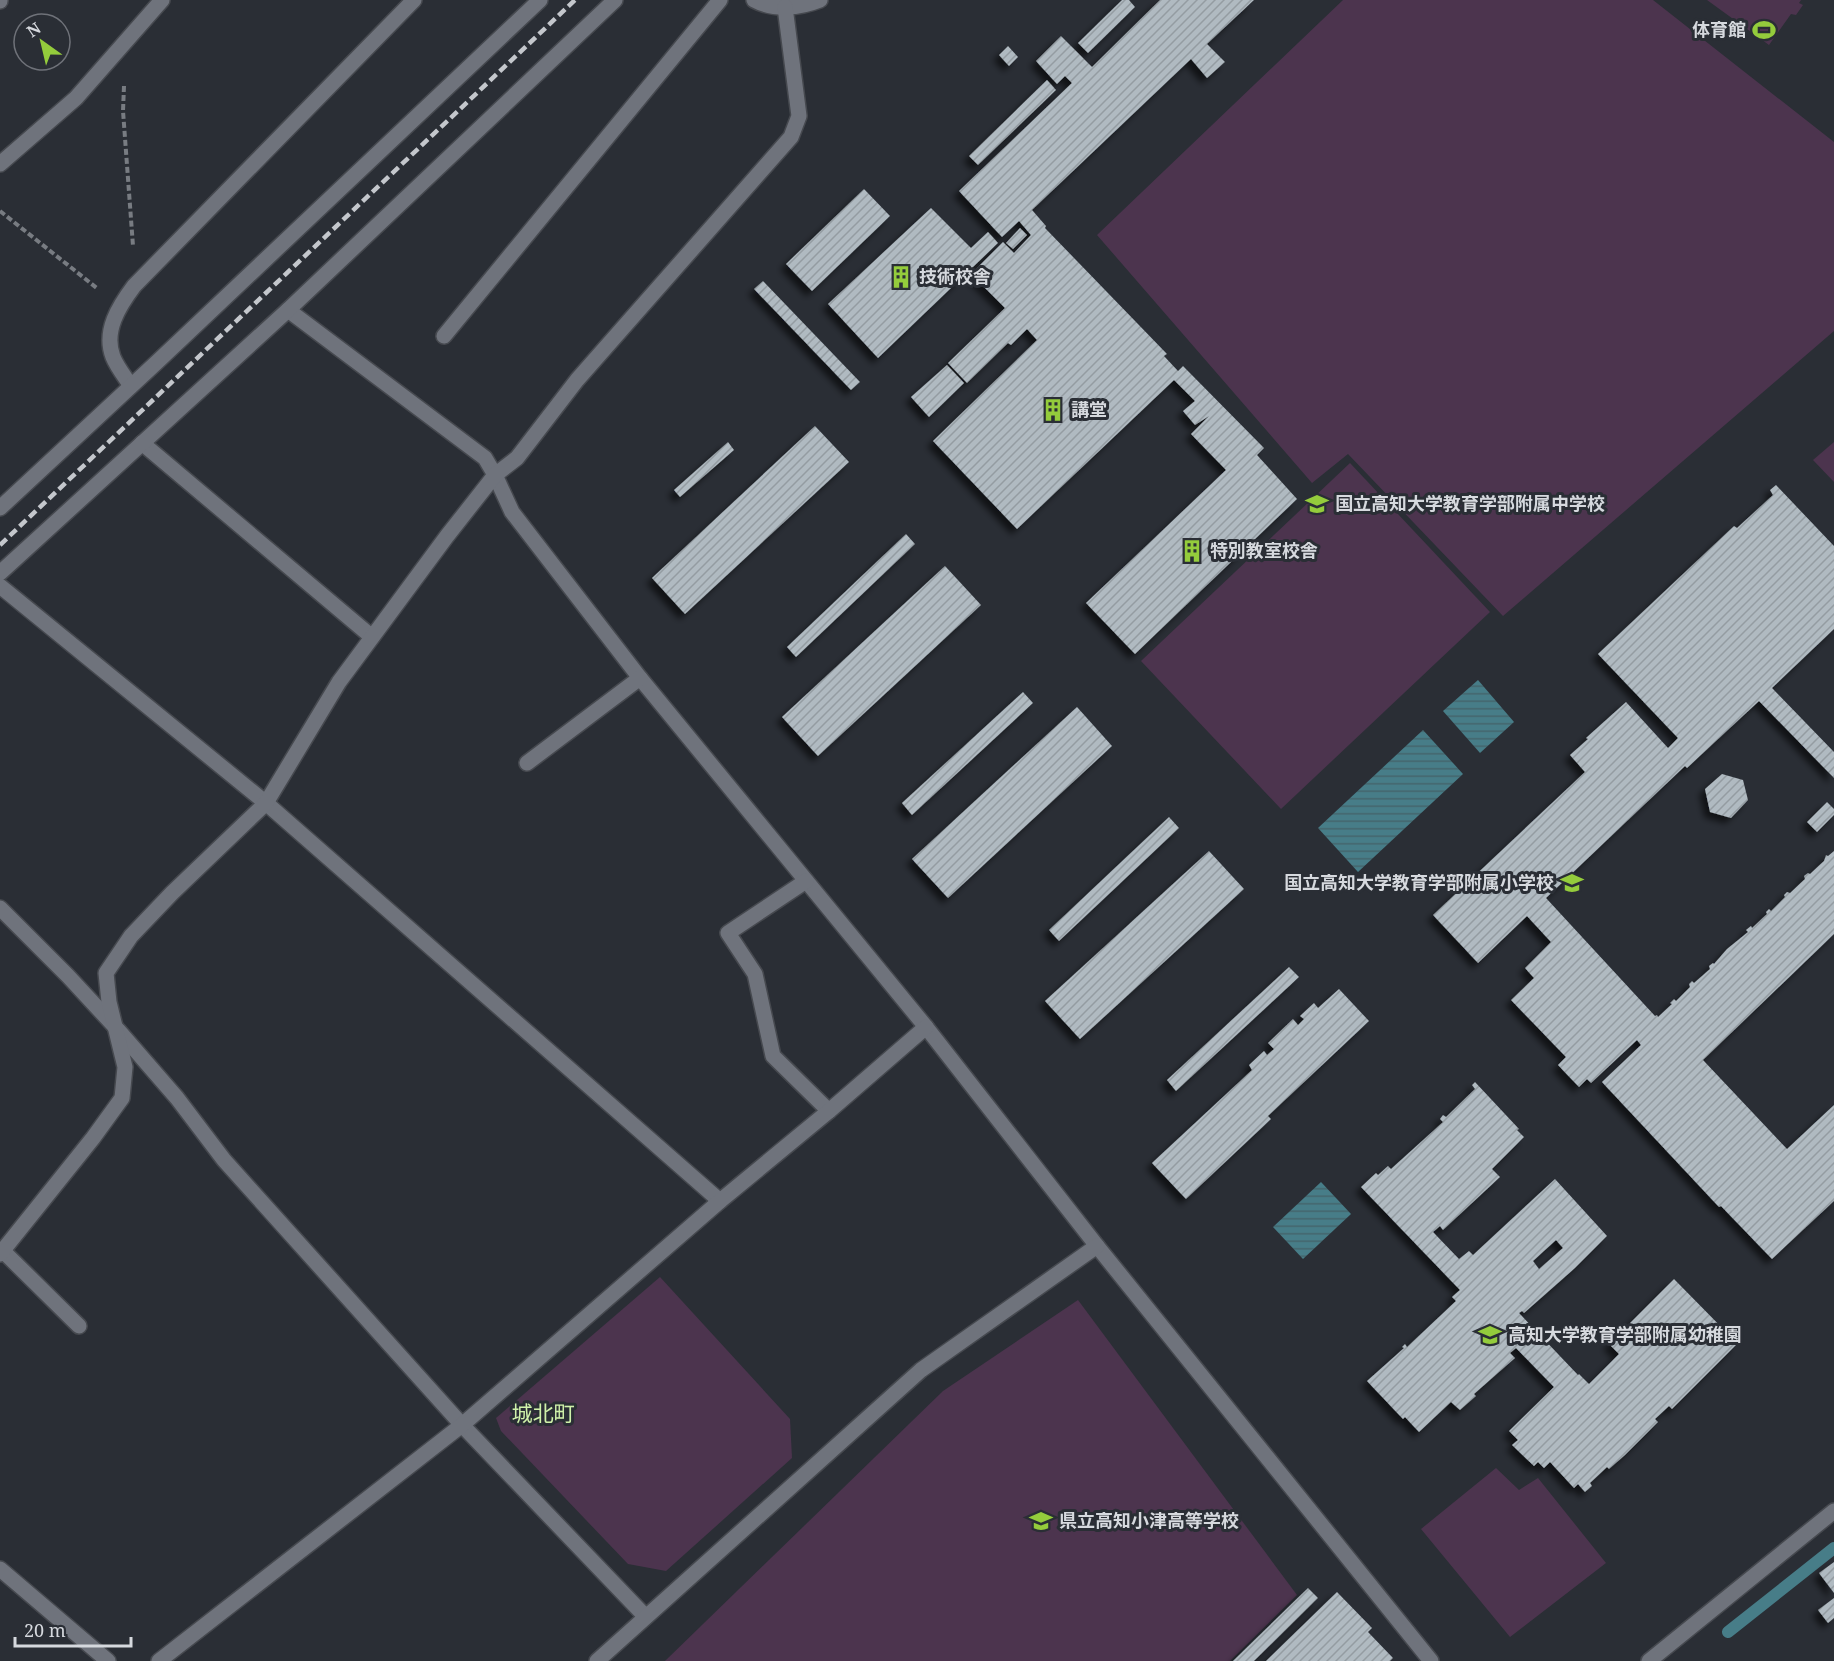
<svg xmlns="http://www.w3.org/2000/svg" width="1834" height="1661" font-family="'Noto Serif','Noto Sans JP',serif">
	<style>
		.park { fill: #4c344e }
		.water { fill: url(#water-rules) }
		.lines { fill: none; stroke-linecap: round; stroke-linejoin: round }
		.stream { stroke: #477d88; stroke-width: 12 }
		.building { fill: url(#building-hatch); fill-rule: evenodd; filter: url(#shadow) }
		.minor-casing { stroke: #46494f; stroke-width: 18 }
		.tertiary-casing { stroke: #46494f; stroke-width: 18 }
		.path { stroke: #787c82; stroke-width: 4; stroke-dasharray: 6 3; stroke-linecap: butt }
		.minor { stroke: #6f737c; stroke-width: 15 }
		.tertiary { stroke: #6f737c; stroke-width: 15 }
		.rail { stroke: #c4c7cc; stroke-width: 4.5; stroke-dasharray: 9 4.5; stroke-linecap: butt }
		.labels { text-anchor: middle; stroke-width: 6; stroke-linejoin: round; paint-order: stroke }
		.poi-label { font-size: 18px; font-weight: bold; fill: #d6d9de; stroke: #2a2e35; text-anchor: start }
		.quarter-label { font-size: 21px; fill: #d0f2aa; stroke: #2a2e35 }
	</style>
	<defs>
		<pattern id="water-rules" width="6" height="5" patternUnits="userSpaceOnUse" patternTransform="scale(1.5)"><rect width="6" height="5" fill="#477d88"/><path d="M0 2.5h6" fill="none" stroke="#44656c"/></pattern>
		<pattern id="building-hatch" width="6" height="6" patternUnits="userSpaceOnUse" patternTransform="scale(1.5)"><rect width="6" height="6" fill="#b0bac1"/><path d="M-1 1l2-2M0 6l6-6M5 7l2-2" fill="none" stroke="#949ca2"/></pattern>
		<filter id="shadow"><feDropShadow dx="-5.5" dy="5.5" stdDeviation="3" flood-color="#0009"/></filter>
	</defs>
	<rect width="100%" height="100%" fill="#2a2e35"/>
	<g class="park">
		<polygon points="1343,0 1653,0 1834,142 1834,331 1503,616 1348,454 1312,483 1097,235"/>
		<polygon points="1707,0 1801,0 1799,3 1803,5 1796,15 1791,14 1769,45"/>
		<polygon points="1834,442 1834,482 1813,460"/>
		<polygon points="1350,463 1490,612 1281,809 1141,661"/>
		<polygon points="660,1277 790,1419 792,1458 666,1571 628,1564 501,1431 496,1418"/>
		<polygon points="1078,1300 1297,1595 1230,1661 665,1661 943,1391"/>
		<polygon points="1496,1468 1519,1490 1538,1478 1606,1563 1510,1637 1421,1529"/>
	</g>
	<g class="water">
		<polygon points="1478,680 1514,722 1480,753 1443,711"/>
		<polygon points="1423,730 1463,774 1358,872 1318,828"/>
		<polygon points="1321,1182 1351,1214 1303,1259 1273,1227"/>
	</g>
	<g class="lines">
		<polyline class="stream" points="1728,1632 1834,1548"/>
	</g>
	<g class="building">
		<polygon points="1122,0 1129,0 1135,7 1088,53 1078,43"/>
		<polygon points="1160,0 1254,0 1207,44 1225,62 1207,78 1191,59 1032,210 1046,226 1045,228 1167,354 1164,356 1178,371 1183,366 1264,448 1257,455 1297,499 1135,654 1086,603 1226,470 1191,434 1209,416 1195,425 1183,411 1195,401 1174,380 1017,529 933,441 1037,340 1027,329 1011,345 1008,343 967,383 948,363 1005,308 971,274 1003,242 1014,253 1031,235 1019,221 1002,237 959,191 1072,83 1065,76 1057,84 1036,61 1061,36 1092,67"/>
		<polygon points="1008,46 1018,57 1009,66 999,55"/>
		<polygon points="1047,80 1056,90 978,165 969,156"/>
		<polygon points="864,189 890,216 812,291 786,264"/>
		<polygon points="931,208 971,248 988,232 998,243 878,358 828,304"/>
		<polygon points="1020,228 1027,235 1013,249 1006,243"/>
		<polygon points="763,281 860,382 851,390 754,289"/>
		<polygon points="947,365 964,383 929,417 911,397"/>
		<polygon points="815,426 849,462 685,614 652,578"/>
		<polygon points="728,442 734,450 680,497 674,490"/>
		<polygon points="1776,485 1834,546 1834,629 1772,688 1834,752 1834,778 1759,701 1687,768 1685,766 1546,898 1655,1016 1657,1015 1658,1017 1672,1004 1670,1003 1674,999 1676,1001 1690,987 1689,984 1692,981 1694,983 1710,969 1709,966 1713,963 1714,964 1727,949 1748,932 1746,930 1751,926 1752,928 1767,914 1766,912 1769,909 1771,911 1785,897 1784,895 1787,892 1790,893 1805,879 1804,876 1808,873 1810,874 1824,861 1826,855 1828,856 1834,851 1834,934 1703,1060 1787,1149 1834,1105 1834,1201 1772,1259 1721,1206 1719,1207 1602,1082 1641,1045 1637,1040 1591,1083 1587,1079 1579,1087 1558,1065 1566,1057 1511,1000 1534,978 1525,968 1551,942 1527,916 1478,963 1433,915 1585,772 1570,755 1588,739 1586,738 1626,702 1668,748 1678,738 1598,654 1734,526 1737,528 1773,495 1770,490"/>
		<polygon points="906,534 915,544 796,657 787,647"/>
		<polygon points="945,566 981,605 818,756 782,717"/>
		<polygon points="1023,692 1033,703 912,815 902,803"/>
		<polygon points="1077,707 1112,746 948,898 912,859"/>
		<polygon points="1722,774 1743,780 1748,800 1731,818 1710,812 1705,789"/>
		<polygon points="1827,802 1834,809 1834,815 1817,832 1807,822"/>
		<polygon points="1169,817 1179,828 1059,941 1049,930"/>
		<polygon points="1209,851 1244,889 1080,1039 1045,1001"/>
		<polygon points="1289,967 1299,977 1176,1091 1167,1080"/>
		<polygon points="1339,989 1369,1021 1268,1116 1271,1119 1186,1199 1152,1163 1252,1070 1249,1065 1264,1051 1267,1055 1274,1049 1268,1043 1293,1019 1298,1025 1304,1019 1300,1016 1314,1003 1318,1008"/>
		<path d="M1475,1082L1519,1129L1517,1130L1524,1137L1492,1169L1500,1177L1443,1230L1440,1226L1433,1232L1459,1259L1469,1251L1473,1255L1555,1179L1607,1236L1575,1268L1524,1313L1522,1311L1519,1313L1578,1375L1579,1374L1589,1384L1619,1354L1609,1344L1674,1279L1735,1341L1733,1342L1736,1345L1672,1409L1669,1406L1655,1419L1658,1422L1625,1455L1609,1469L1607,1467L1590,1483L1592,1486L1585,1492L1578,1484L1574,1488L1550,1462L1544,1468L1538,1462L1534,1466L1512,1445L1518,1440L1509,1431L1554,1387L1516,1348L1510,1353L1515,1358L1474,1394L1476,1396L1460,1410L1451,1402L1419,1432L1405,1417L1403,1419L1367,1381L1404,1348L1402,1347L1405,1344L1407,1347L1456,1301L1452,1297L1460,1290L1361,1187L1376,1173L1378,1175L1388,1166L1391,1169L1443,1122L1440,1119L1443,1115L1446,1117L1475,1089L1472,1085ZM1556,1240L1563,1248L1539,1269L1533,1261Z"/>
		<polygon points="1834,1562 1834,1593 1819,1573"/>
		<polygon points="1308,1588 1318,1598 1254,1661 1233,1661"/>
		<polygon points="1337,1592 1372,1628 1368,1632 1393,1658 1390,1661 1266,1661"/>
		<polygon points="1834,1598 1834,1618 1828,1623 1818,1610"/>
	</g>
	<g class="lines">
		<g class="minor-casing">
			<g id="minor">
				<path d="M754,0C774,11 800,8 820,0"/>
				<polyline points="0,1 0,0"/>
				<polyline points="288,310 485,458 495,475 512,512 640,678 926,1027 1097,1246 1431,1661"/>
				<polyline points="444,336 720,0"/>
				<path d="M131,386C125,377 117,367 113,357C103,331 119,306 134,286L414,0"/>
				<polyline points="142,443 372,637"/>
				<polyline points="0,508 156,363 540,0"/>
				<polyline points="0,573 288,310 615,0"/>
				<polyline points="0,586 266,803 720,1201"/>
				<polyline points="527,763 640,678"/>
				<polyline points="806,881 728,933 755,974 773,1056 829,1111"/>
				<polyline points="0,908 68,976 118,1030 177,1098 224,1160 462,1425 645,1616"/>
				<polyline points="3,1251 79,1326"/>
				<polyline points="0,1254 93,1138 122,1098 125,1067 109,1002 106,973 131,936 172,893 266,803 339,682 447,536 495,475 517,458 577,380 791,137 799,116 785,7"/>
				<polyline points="0,1569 108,1661"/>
				<polyline points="159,1661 462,1425 720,1201 829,1111 926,1027"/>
				<polyline points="597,1661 921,1370 1097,1246"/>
				<polyline points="1649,1661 1834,1511"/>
			</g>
		</g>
		<g class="tertiary-casing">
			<polyline id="tertiary" points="0,164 76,98 162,0"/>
		</g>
		<g class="path">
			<polyline points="124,86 123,111 133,246"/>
			<polyline points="0,211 98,289"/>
		</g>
		<use href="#minor" class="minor"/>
		<use href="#tertiary" class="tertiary"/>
		<polyline class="rail" points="0,545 575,0"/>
	</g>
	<defs>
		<g id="stadium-bare" transform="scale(1.8)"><path d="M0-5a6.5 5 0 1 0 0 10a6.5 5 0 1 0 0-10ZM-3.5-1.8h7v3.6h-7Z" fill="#94cc3c" stroke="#2a2e35" stroke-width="2.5" paint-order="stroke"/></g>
		<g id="building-bare" transform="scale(1.8)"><path d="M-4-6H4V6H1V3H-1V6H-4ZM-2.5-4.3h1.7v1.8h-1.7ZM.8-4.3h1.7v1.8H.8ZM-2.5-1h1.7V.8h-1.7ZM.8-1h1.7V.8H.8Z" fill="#94cc3c" stroke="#2a2e35" stroke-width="2.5" paint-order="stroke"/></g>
		<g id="school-bare" transform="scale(1.8)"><path d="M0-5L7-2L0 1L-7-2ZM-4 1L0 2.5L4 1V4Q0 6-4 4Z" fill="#94cc3c" stroke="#2a2e35" stroke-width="2.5" paint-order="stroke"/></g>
	</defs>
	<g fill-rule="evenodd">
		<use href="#stadium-bare" x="1764" y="30"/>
		<use href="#building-bare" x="901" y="277"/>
		<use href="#building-bare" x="1053" y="410"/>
		<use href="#school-bare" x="1317" y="504"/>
		<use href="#building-bare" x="1192" y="551"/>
		<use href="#school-bare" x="1572" y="883"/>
		<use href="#school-bare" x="1490" y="1335"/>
		<use href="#school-bare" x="1041" y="1521"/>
	</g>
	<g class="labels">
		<g class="poi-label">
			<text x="1746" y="36" text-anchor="end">体育館</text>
			<text x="919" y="283">技術校舎</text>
			<text x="1071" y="416">講堂</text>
			<text x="1335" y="510">国立高知大学教育学部附属中学校</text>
			<text x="1210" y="557">特別教室校舎</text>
			<text x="1554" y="889" text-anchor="end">国立高知大学教育学部附属小学校</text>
			<text x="1508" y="1341">高知大学教育学部附属幼稚園</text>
			<text x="1059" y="1527">県立高知小津高等学校</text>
		</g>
		<g class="quarter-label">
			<text x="543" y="1421">城北町</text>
		</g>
	</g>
	<g transform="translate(42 42) rotate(326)"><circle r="28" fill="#2a2e35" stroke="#6f7279" stroke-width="1.5"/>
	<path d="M0-4.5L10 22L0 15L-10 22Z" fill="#94cc3c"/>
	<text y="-9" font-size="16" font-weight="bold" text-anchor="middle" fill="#d6d9de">N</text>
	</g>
	<path d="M15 1637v9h116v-9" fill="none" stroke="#d6d9de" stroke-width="3"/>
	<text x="24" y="1637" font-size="18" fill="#d6d9de" stroke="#2a2e35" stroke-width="4.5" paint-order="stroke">20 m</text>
</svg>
